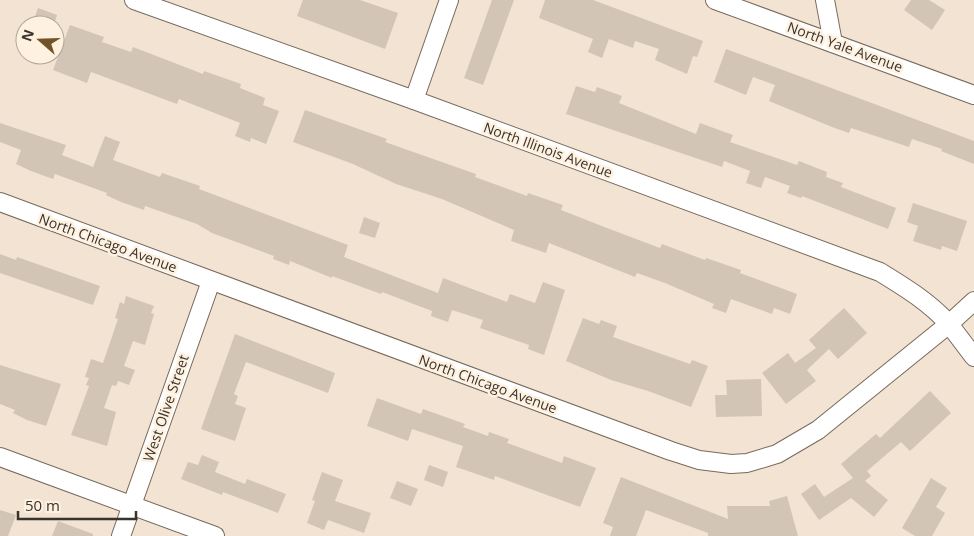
<svg xmlns="http://www.w3.org/2000/svg" width="974" height="536" font-family="'Open Sans',sans-serif">
	<style>
		.building { fill: #d3c5b5 }
		.lines { fill: none; stroke-linecap: round; stroke-linejoin: round }
		.minor-casing { stroke: #776a5c; stroke-width: 20 }
		.minor { stroke: #fff; stroke-width: 18 }
		.labels { text-anchor: middle; stroke-width: 5; stroke-linejoin: round; paint-order: stroke }
		.street-label { font-size: 14px; fill: #38332c; stroke: #fff1e0 }
	</style>
	<rect width="100%" height="100%" fill="#f2e3d3"/>
	<g class="building">
		<polygon points="303,0 360,0 398,13 385,49 297,16"/>
		<polygon points="492,0 514,0 483,85 464,78"/>
		<polygon points="545,0 593,0 703,41 697,57 693,56 687,74 655,60 659,49 635,41 633,48 609,39 602,58 588,52 593,39 539,18"/>
		<polygon points="911,0 929,0 945,10 932,30 904,10"/>
		<polygon points="38,8 57,15 54,25 32,25"/>
		<polygon points="70,25 104,37 102,42 131,52 133,47 203,74 204,71 241,84 240,88 265,98 263,105 279,111 266,144 251,138 250,142 235,136 240,123 179,99 177,104 91,72 87,83 53,70"/>
		<polygon points="726,49 974,141 974,164 941,151 942,149 912,139 909,147 851,128 849,133 832,127 769,101 775,85 753,77 746,95 714,82"/>
		<polygon points="576,86 595,92 597,87 622,96 619,103 696,134 700,123 733,135 730,142 797,165 799,161 827,172 826,177 843,183 841,187 896,208 888,229 802,196 801,198 787,193 790,186 765,177 761,188 746,183 750,171 724,161 722,167 566,114"/>
		<polygon points="305,110 387,139 385,142 476,174 475,177 527,196 528,193 563,205 561,210 607,228 660,248 662,244 705,260 706,258 741,270 740,273 797,294 790,314 774,308 772,314 731,299 726,313 712,308 714,304 665,283 637,273 635,277 549,243 546,253 511,241 514,230 442,199 396,184 353,164 293,142"/>
		<polygon points="0,123 66,145 62,155 93,167 105,136 120,142 113,160 160,177 162,173 200,186 199,189 348,245 344,257 438,293 443,278 507,302 510,294 535,303 543,282 565,290 544,355 528,349 529,345 480,328 483,320 452,310 448,322 431,316 432,311 382,292 381,294 332,276 332,278 290,261 289,265 273,259 274,256 212,233 197,224 145,206 144,210 121,202 106,195 107,193 55,174 53,179 31,171 16,164 21,150 0,142"/>
		<polygon points="913,203 967,221 957,251 942,246 941,250 913,241 918,226 907,222"/>
		<polygon points="364,217 380,223 375,238 359,233"/>
		<polygon points="0,254 16,260 17,257 100,286 93,305 0,273"/>
		<polygon points="126,296 154,306 151,313 154,314 145,345 133,341 124,366 135,370 129,385 118,381 116,386 112,385 104,408 116,412 107,446 71,435 89,386 86,385 89,378 85,377 91,359 103,363 118,319 115,318 120,302 124,304"/>
		<polygon points="844,308 867,333 838,359 829,349 807,370 816,381 786,404 762,373 788,353 795,363 816,348 809,340"/>
		<polygon points="583,318 599,324 601,320 617,326 613,337 690,364 692,360 708,366 691,407 648,391 611,380 566,361"/>
		<polygon points="235,334 335,373 328,393 246,362 234,394 238,396 235,404 246,408 235,441 201,429"/>
		<polygon points="0,365 61,384 46,426 27,420 13,413 15,410 0,404"/>
		<polygon points="761,379 762,416 716,417 715,395 727,395 726,380"/>
		<polygon points="930,391 951,413 910,451 901,442 867,471 871,476 865,481 888,500 874,517 851,498 819,520 801,494 815,484 824,497 853,478 841,464 876,434 880,438"/>
		<polygon points="377,398 421,414 423,409 465,424 463,427 488,436 489,432 509,439 507,443 562,463 564,456 596,468 580,507 495,476 494,480 456,467 463,446 412,429 408,441 367,426"/>
		<polygon points="202,455 219,462 215,472 245,484 247,479 286,494 278,513 223,492 222,495 181,479 188,462 198,465"/>
		<polygon points="429,465 448,472 443,487 424,480"/>
		<polygon points="322,472 343,480 335,501 371,513 364,533 328,520 324,530 307,523 315,501 312,500"/>
		<polygon points="621,477 728,519 727,506 770,506 769,501 787,496 798,536 708,536 708,533 646,510 636,536 610,536 613,527 603,523"/>
		<polygon points="931,478 947,488 936,507 945,513 932,536 915,536 902,528"/>
		<polygon points="397,481 418,489 411,506 390,498"/>
		<polygon points="0,510 16,515 8,536 0,536"/>
		<polygon points="58,521 93,534 93,536 52,536"/>
	</g>
	<g class="lines">
		<g class="minor-casing">
			<g id="minor">
				<polyline points="715,0 974,95"/>
				<polyline points="825,0 833,43"/>
				<polyline points="414,100 449,0"/>
				<path d="M0,202L671,451L699,460L731,464L747,463L777,454L818,430L949,324C929,302 906,288 880,272L414,100L134,0"/>
				<polyline points="974,301 949,324 974,357"/>
				<polyline points="0,457 215,536"/>
				<polyline points="121,536 211,281"/>
			</g>
		</g>
		<use href="#minor" class="minor"/>
	</g>
	<g class="labels">
		<g class="street-label">
			<text transform="translate(845 47) rotate(20)" y="5">North Yale Avenue</text>
			<text transform="translate(548 150) rotate(20)" y="5">North Illinois Avenue</text>
			<text transform="translate(108 243) rotate(20)" y="5">North Chicago Avenue</text>
			<text transform="translate(488 384) rotate(20)" y="5">North Chicago Avenue</text>
			<text transform="translate(166 408) rotate(-71)" y="5">West Olive Street</text>
		</g>
	</g>
	<g transform="translate(40 40) rotate(290)"><circle r="24" fill="#fff1e0" stroke="#afa598"/>
	<path d="M0-4L9 19L0 12L-9 19Z" fill="#725228"/>
	<text y="-8" font-size="14" font-weight="bold" text-anchor="middle" fill="#38332c">N</text>
	</g>
	<path d="M18 511v8h118v-8" fill="none" stroke="#38332c" stroke-width="2.5"/>
	<text x="25" y="511" font-size="15" fill="#38332c" stroke="#fff1e0" stroke-width="4" paint-order="stroke">50 m</text>
</svg>
